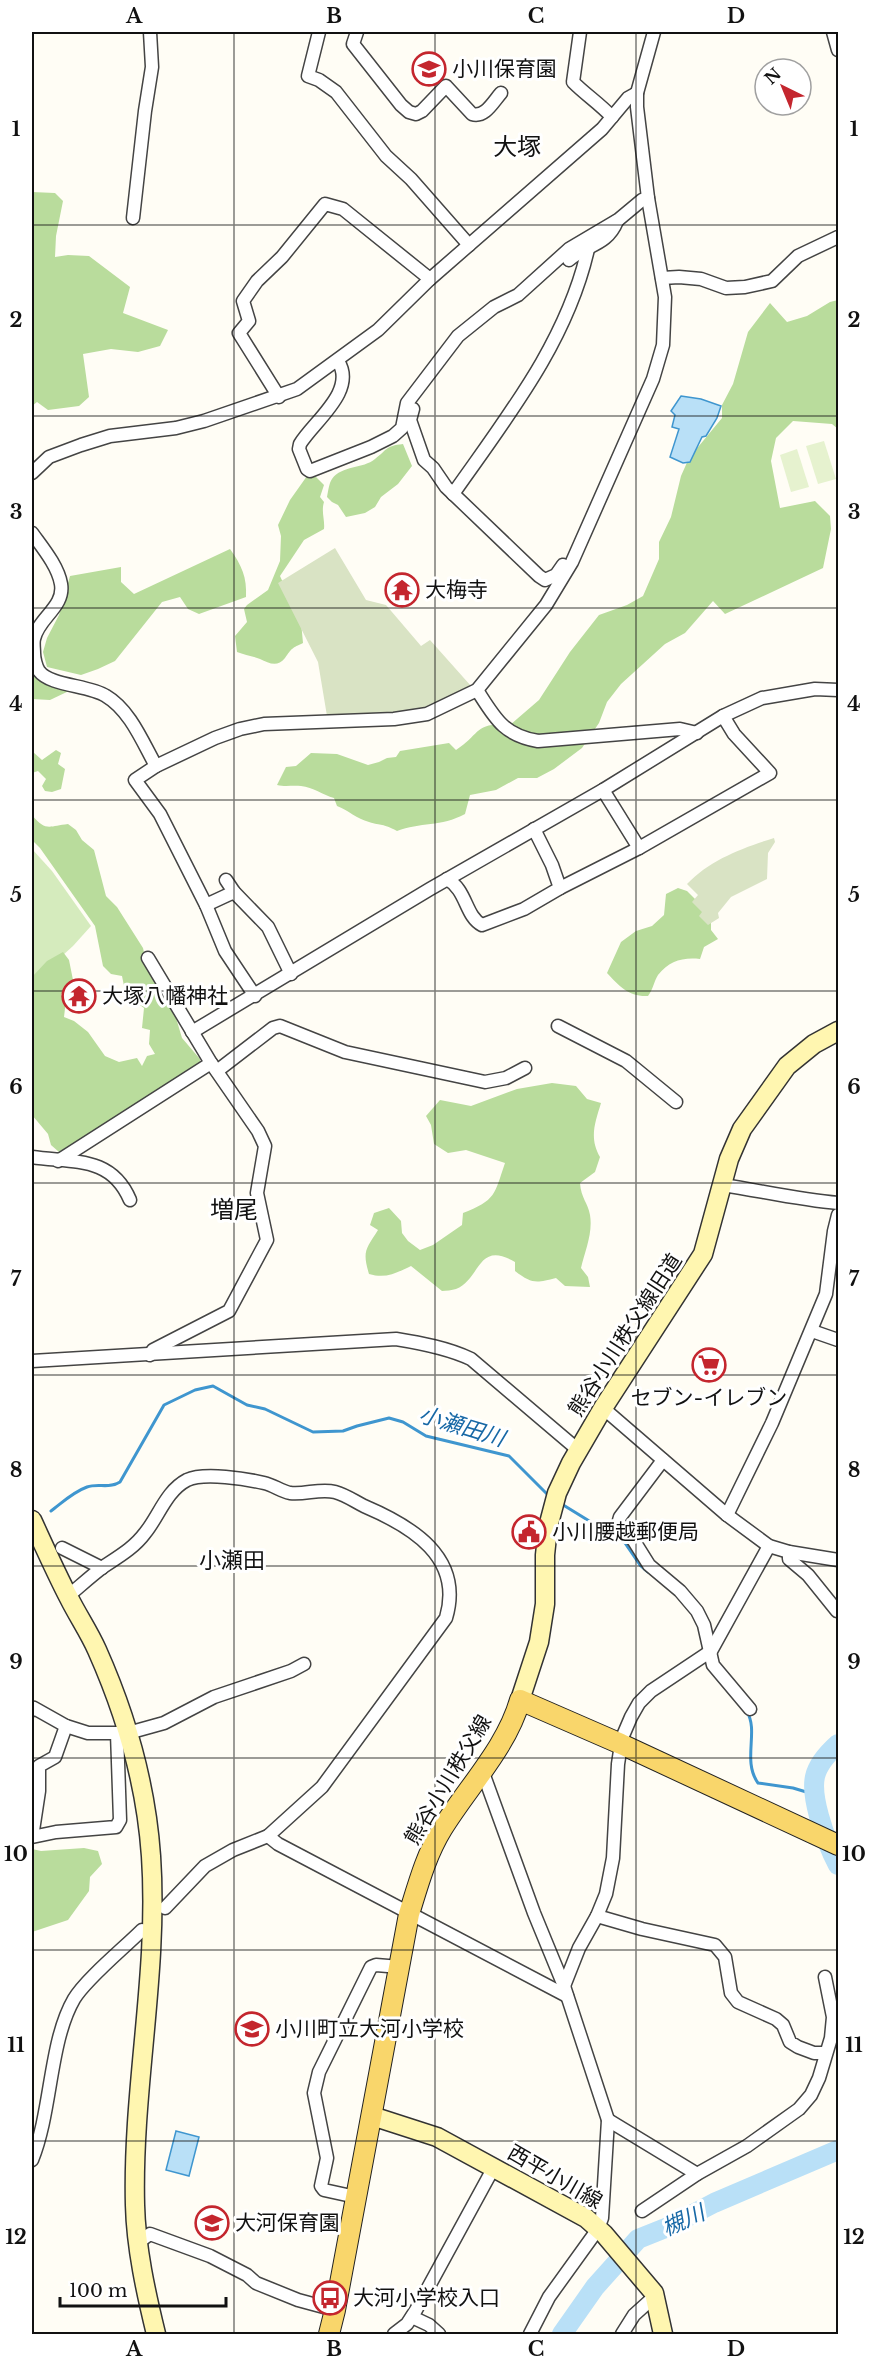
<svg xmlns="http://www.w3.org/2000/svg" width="870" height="2366" font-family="'Libre Baskerville','Noto Sans JP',serif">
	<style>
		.green { fill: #d5ebbd }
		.forest { fill: #b9dc9c }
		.cemetery { fill: #d9e3c4 }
		.pitch { fill: #e6f2cf }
		.water { fill: #b9e0f7; stroke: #3f96cf; stroke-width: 1.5 }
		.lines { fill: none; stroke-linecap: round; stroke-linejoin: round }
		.stream { stroke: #3f96cf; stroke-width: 3 }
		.river { stroke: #b9e0f7; stroke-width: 20 }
		.street-casing { stroke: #444; stroke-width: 15 }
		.secondary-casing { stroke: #333; stroke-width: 21 }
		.primary-casing { stroke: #222; stroke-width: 22 }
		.street { stroke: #fff; stroke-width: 12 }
		.secondary { stroke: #fff6b0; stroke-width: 18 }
		.primary { stroke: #f9d66b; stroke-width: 20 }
		.grid { fill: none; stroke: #111; stroke-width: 1.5; stroke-opacity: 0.55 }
		.labels { text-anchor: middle; stroke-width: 6; stroke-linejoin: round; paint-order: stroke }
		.poi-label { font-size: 21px; fill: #111; stroke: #fff; text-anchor: start }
		.street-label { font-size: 21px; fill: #111; stroke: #fff }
		.water-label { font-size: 22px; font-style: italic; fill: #1768a6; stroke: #fff }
		.neighbourhood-label { font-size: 22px; fill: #111; stroke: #fff }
		.quarter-label { font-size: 24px; fill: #111; stroke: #fff }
		.neatline { fill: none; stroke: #111; stroke-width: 2 }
		.grid-label { font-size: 20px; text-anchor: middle; font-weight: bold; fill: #111 }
	</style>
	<rect width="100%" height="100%" fill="#fffdf5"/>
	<polygon class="green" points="32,849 52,871 91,926 73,946 32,983"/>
	<g class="forest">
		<polygon points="32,192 55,193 63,201 56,236 55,257 68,255 89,256 130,287 123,313 168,330 160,346 138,352 111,349 83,354 89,397 79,406 48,410 37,402 32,406"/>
		<path d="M838,300V429L832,424L793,421L776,438L771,461L780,508L815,501L830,516L831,529L823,568L725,614L713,601L685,633L665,644L621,684L607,702L599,723L582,748L554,769L537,778H518L496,790L470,795L465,814C441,827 420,822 397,831C382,823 382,826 369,822C357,819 348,810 337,806L334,798C323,795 313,787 301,786C292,785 286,787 277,785L286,767L296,766L311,753L337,754L368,765L379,762L387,758L396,757L400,751L449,743L456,750C481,734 474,722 510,725L539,700L570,652L599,615L627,605L643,596L659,559V542L671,517L681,476L689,458L722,418V405L733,384L748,332L770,303L787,322L807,316L830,302Z"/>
		<path d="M403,444L412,466L398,484L381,497L375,507L365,513L346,517L338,505L332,502L327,497C328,492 329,483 332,479C342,465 363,469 375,459C387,450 385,446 403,444Z"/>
		<path d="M307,476L316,477L324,485L320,497L324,502C321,512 325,519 324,529L304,540L280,576L301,622L303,643C292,648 292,648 285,658C277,668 269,663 260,659C253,656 244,655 237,652L235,636L247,622L244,609L247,605L268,590L280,561L281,536L278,525L290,500Z"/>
		<path d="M230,549C242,566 247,577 246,597L199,614L188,609L180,597L162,602L115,661L98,669L81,675L47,667L43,652L47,638L59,615L70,576L121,567V582L134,594Z"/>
		<polygon points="32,675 71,690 50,700 32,699"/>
		<polygon points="32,746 33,752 42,760 56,750 61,753 58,764 65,769 61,789 52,792 45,791 42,786 46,779 38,771 32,773"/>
		<path d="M32,815C46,832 49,826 68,824L76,830L82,840L94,850L106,896L117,907L143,948L147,965L174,1011L182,1038L200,1059V1066L59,1152L51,1145L48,1134L32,1115V977L47,961L63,952L69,960L73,980L61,995L66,1000L64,1017L74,1021L88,1032L105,1056L119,1062L137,1058L142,1066L147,1056L155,1054L149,1044L150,1030L142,1028L144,1008L133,1000L130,989L124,986L122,976L111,974L103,966L95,926L40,848L32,840Z"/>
		<path d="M678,888L687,891L711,915V930L718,939L704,947L700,959C683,957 669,961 658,975C654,981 653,990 648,996C629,997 619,986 607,973L621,942L636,931L652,926L664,915L666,894Z"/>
		<path d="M552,1083L576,1086L587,1099L601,1103C595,1123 589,1138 600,1157L595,1172L580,1183C581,1198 588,1203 590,1215C593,1233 585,1251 581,1268L588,1277L590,1287L565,1286L556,1278C536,1283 532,1284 515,1271V1262C477,1240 481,1279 456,1289C452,1290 446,1291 442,1291L411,1266C396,1273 386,1279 369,1274C362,1251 366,1249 378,1230L370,1225L374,1213L389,1208L401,1221L402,1233L408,1241L420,1250L433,1245L462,1225L463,1213C496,1200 494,1195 505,1163L466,1150L448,1153L434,1144L431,1125L426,1116L440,1100L471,1106L517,1089Z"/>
		<polygon points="84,1848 98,1851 102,1864 90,1877 89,1891 68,1920 32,1932 32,1849 41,1851"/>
	</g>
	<g class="cemetery">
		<polygon points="335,548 366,600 386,605 421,646 430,640 471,686 416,713 327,716 318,662 278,583"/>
		<path d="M774,838L775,842L768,853L767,879L731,897L718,913L719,918L708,925L699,916L702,912L692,902L698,895L687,884C710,860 742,848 774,838Z"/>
	</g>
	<g class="pitch">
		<polygon points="824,441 836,479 818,484 806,446"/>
		<polygon points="797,449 809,487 791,492 780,455"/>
	</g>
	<g class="water">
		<polygon points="681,396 701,399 721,406 717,418 706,436 702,437 690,462 683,463 670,457 679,429 672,427 675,415 671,411"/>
		<polygon points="176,2131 199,2137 189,2176 166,2170"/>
	</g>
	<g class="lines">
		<g class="stream">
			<polyline points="560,1503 625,1543 640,1565 648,1572"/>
			<path d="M51,1511C63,1502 73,1492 87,1487C98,1483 109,1489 120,1482L164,1405L195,1390L213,1386L247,1405L265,1409L313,1432L343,1431L357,1426L389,1418L403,1422L426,1436L509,1456L549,1496"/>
			<path d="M747,1712C759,1731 742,1761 758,1783L793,1788L813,1794"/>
		</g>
		<g class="river">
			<path d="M838,1744C811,1768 810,1783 819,1816C824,1834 829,1848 838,1865"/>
			<polyline points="562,2334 595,2287 638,2239 668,2227 714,2203 838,2150"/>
		</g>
		<g class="street-casing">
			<g id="street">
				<polyline points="319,32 308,76 319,80 336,92 386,156 411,179 469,245"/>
				<path d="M357,32L353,44L401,105L409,112L416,114L422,111L446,86L472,114C485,118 493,102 501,93"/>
				<path d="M580,32L573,82C586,95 600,104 612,117"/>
				<polyline points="833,32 838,50"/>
				<polyline points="133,218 145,111 152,67 150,32"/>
				<path d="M569,260C587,244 607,246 617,221"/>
				<polyline points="662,278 679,277 701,279 726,288 745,287 772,281 798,256 838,237"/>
				<path d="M338,361C357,391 314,421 300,444L299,449L307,469L310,471L371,447L393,436L402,428L407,403L458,336L494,307L518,295L569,249L618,220L642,200L648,198"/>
				<polyline points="279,397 239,333 249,321 243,301 257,281 282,257 325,204 343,209 430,279"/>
				<polyline points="413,409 410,420 424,460 433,468 446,487 539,576 545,580 556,575 563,565"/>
				<polyline points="32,473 49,457 81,445 110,436 176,428 204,421 297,389 378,330 430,279 602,129 628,98 637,93"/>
				<path d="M453,494C507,417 567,342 588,249"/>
				<path d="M32,533C42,547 58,566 61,584C65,607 38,618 34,639C33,643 34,649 34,653C34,658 36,667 39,671C50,686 89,685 106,696C130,710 143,743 156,766"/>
				<path d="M477,690C495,718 503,735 538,741L680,729L697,733"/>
				<polyline points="639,848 770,773 734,734 723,716"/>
				<path d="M447,879C467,890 465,916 482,925L524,909L560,888L552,865L534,829"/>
				<polyline points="226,880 234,892 268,927 291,974"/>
				<polyline points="560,888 639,848 603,790"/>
				<polyline points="206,905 234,892"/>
				<polyline points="148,958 211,1063 258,1131 265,1146 257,1193 267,1240 229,1311 153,1350 150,1355"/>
				<polyline points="255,996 225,951 206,905 160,814 135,780 156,766 215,738 240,729 264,724 394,719 427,714 477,690 546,605 572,562 653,379 663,345 665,297 648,198 637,107 637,93 654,32"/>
				<polyline points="558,1026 626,1061 676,1102"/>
				<polyline points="192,1032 430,889 603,790 723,716 762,698 815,689 838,690"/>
				<polyline points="217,1071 273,1028 280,1026 345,1052 485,1082 506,1078 525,1068"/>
				<path d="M32,1157C72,1163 111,1155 130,1200"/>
				<polyline points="58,1161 211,1063"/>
				<path d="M723,1185C762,1191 800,1200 838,1203"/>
				<polyline points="812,1331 838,1340"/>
				<path d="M32,1361L396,1339C421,1343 448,1348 471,1359L577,1449"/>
				<polyline points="603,1408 727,1515 769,1546 789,1552 838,1560"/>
				<polyline points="663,1460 620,1517 618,1524 634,1541 649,1565 680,1591 697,1611 704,1625 713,1665 750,1709"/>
				<polyline points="727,1515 772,1423 826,1294 834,1231 838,1215"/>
				<polyline points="62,1548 102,1568"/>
				<polyline points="789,1552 789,1559 808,1575 837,1611"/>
				<path d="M68,1596C79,1587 91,1576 103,1567C118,1557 134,1548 145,1533C159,1516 166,1491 187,1480C204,1472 247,1479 264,1483C273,1485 281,1491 290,1493C305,1495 320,1488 335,1492C346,1495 354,1501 364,1506C411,1526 464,1557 446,1618L322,1787L268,1836L233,1850L205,1866L165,1908"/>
				<polyline points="32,1710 34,1708 66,1726 88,1733 128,1733 164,1723 214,1697 291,1671 304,1664"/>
				<polyline points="66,1726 55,1757 39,1766 39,1791 32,1837 56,1832 116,1827 120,1820 117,1733"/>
				<polyline points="482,1770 534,1913 564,1986 608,2120 602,2218 598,2229 549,2297 530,2334"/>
				<polyline points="268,1836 278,1844 567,1996"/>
				<polyline points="597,1916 642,1929 715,1945 725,1957 731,1993 738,2002 776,2019 783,2025 790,2042 798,2047 814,2053 826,2053"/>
				<polyline points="564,1986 579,1948 597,1916 606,1894 613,1858 618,1764 622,1738 631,1717 639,1703 651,1691 711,1651 769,1546"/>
				<polyline points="608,2120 697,2174"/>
				<path d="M32,2160C52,2111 49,2042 74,1999C86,1979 124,1948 142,1930"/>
				<polyline points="356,2197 324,2190 321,2186 327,2158 314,2093 319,2072 371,1967 376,1965 400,1967"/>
				<polyline points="642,2211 697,2174 747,2146 799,2109 811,2095 819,2078 831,2038 833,2017 825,1977"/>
				<polyline points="139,2242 150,2234 210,2256 247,2275 256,2283 298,2300 335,2310"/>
				<polyline points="412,2317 429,2325 439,2334"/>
				<polyline points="394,2334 407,2324 416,2310 494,2167"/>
				<polyline points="622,2334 634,2315 655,2296"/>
			</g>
		</g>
		<g class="secondary-casing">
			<g id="secondary">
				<path d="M32,1520C44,1546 56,1573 69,1598C78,1616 89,1632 97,1650C126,1715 146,1784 151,1856C159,1973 132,2088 135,2205C136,2248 146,2293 156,2334"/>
				<polyline points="520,1700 539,1642 545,1604 545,1555 548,1527 557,1493 571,1463 603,1408 703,1254 729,1159 742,1129 787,1066 814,1044 838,1031"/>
				<polyline points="372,2116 437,2137 586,2218 604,2234 654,2293 663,2334"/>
			</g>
		</g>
		<g class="primary-casing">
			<path id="primary" d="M329,2334L335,2310L409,1914C418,1885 426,1855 442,1829C467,1788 507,1747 520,1700L621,1744L838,1845"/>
		</g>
		<use href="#street" class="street"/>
		<use href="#secondary" class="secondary"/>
		<use href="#primary" class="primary"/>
	</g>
	<path class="grid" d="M234,32V2334M435,32V2334M636,32V2334M32,225H838M32,416H838M32,608H838M32,800H838M32,991H838M32,1183H838M32,1375H838M32,1566H838M32,1758H838M32,1950H838M32,2141H838"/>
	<defs>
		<g id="school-ring" transform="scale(1.725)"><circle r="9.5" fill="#fff" stroke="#c4262e" stroke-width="1.5"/><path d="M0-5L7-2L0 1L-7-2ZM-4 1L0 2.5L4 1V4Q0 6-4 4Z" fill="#c4262e"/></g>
		<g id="temple-ring" transform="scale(1.725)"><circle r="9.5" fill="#fff" stroke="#c4262e" stroke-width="1.5"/><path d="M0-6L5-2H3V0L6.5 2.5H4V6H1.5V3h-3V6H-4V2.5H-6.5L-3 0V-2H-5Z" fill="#c4262e"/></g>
		<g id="supermarket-ring" transform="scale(1.725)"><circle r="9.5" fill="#fff" stroke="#c4262e" stroke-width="1.5"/><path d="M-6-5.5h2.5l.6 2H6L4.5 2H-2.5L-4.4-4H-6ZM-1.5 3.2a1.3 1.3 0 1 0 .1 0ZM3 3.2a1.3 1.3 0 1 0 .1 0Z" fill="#c4262e"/></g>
		<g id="civic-ring" transform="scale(1.725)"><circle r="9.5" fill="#fff" stroke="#c4262e" stroke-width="1.5"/><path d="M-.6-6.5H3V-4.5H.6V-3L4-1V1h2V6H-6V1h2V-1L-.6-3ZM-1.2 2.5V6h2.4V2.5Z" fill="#c4262e"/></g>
		<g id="bus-ring" transform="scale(1.725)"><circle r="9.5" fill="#fff" stroke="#c4262e" stroke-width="1.5"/><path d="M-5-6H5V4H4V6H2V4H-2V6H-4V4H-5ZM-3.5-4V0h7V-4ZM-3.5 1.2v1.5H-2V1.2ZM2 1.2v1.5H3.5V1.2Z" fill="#c4262e"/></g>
	</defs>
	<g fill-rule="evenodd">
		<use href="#school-ring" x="429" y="69"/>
		<use href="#temple-ring" x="402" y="590"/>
		<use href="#temple-ring" x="79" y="996"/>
		<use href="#supermarket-ring" x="709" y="1365"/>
		<use href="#civic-ring" x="529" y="1532"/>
		<use href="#school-ring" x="252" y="2029"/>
		<use href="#school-ring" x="212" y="2223"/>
		<use href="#bus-ring" x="330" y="2298"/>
	</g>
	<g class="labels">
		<g class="poi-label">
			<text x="452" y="76">小川保育園</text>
			<text x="425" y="597">大梅寺</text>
			<text x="102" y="1003">大塚八幡神社</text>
			<text x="709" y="1405" text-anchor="middle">セブン-イレブン</text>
			<text x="552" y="1539">小川腰越郵便局</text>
			<text x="275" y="2036">小川町立大河小学校</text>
			<text x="235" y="2230">大河保育園</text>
			<text x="353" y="2305">大河小学校入口</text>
		</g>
		<g class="street-label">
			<text transform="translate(625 1335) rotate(-57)" y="7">熊谷小川秩父線旧道</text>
			<text transform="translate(448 1780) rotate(-59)" y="7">熊谷小川秩父線</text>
			<text transform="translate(555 2177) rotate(30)" y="7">西平小川線</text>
		</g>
		<g class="water-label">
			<text transform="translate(462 1426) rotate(17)" y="8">小瀬田川</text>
			<text transform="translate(683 2220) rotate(-24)" y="8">槻川</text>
		</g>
		<g class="neighbourhood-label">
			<text x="232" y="1568">小瀬田</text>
		</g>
		<g class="quarter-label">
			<text x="517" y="155">大塚</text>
			<text x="234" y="1218">増尾</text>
		</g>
	</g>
	<rect width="870" height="2366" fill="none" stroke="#ffffff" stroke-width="66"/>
	<g transform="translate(783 87) rotate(317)"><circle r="28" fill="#ffffff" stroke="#a0a0a0" stroke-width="1.5"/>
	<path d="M0-4.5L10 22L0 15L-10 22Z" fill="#c4262e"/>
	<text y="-9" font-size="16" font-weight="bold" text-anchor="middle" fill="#111111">N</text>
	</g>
	<path d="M60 2297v9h166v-9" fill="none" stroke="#111111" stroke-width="3"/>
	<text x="69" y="2297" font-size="18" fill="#111111" stroke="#ffffff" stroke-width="4.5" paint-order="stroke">100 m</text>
	<rect x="33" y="33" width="804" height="2300" class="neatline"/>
	<g class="grid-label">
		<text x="134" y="23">A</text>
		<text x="334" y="23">B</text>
		<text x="536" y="23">C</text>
		<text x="736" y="23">D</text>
		<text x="16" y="136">1</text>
		<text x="854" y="136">1</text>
		<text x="16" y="327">2</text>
		<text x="854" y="327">2</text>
		<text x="16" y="519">3</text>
		<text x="854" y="519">3</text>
		<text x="16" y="711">4</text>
		<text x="854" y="711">4</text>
		<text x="16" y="902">5</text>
		<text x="854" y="902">5</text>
		<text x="16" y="1094">6</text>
		<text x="854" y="1094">6</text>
		<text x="16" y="1286">7</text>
		<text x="854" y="1286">7</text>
		<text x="16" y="1477">8</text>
		<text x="854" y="1477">8</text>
		<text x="16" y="1669">9</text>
		<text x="854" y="1669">9</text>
		<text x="16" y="1861">10</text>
		<text x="854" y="1861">10</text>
		<text x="16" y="2052">11</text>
		<text x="854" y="2052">11</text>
		<text x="16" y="2244">12</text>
		<text x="854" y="2244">12</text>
		<text x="134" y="2356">A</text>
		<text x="334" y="2356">B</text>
		<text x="536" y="2356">C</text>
		<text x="736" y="2356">D</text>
	</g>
</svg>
